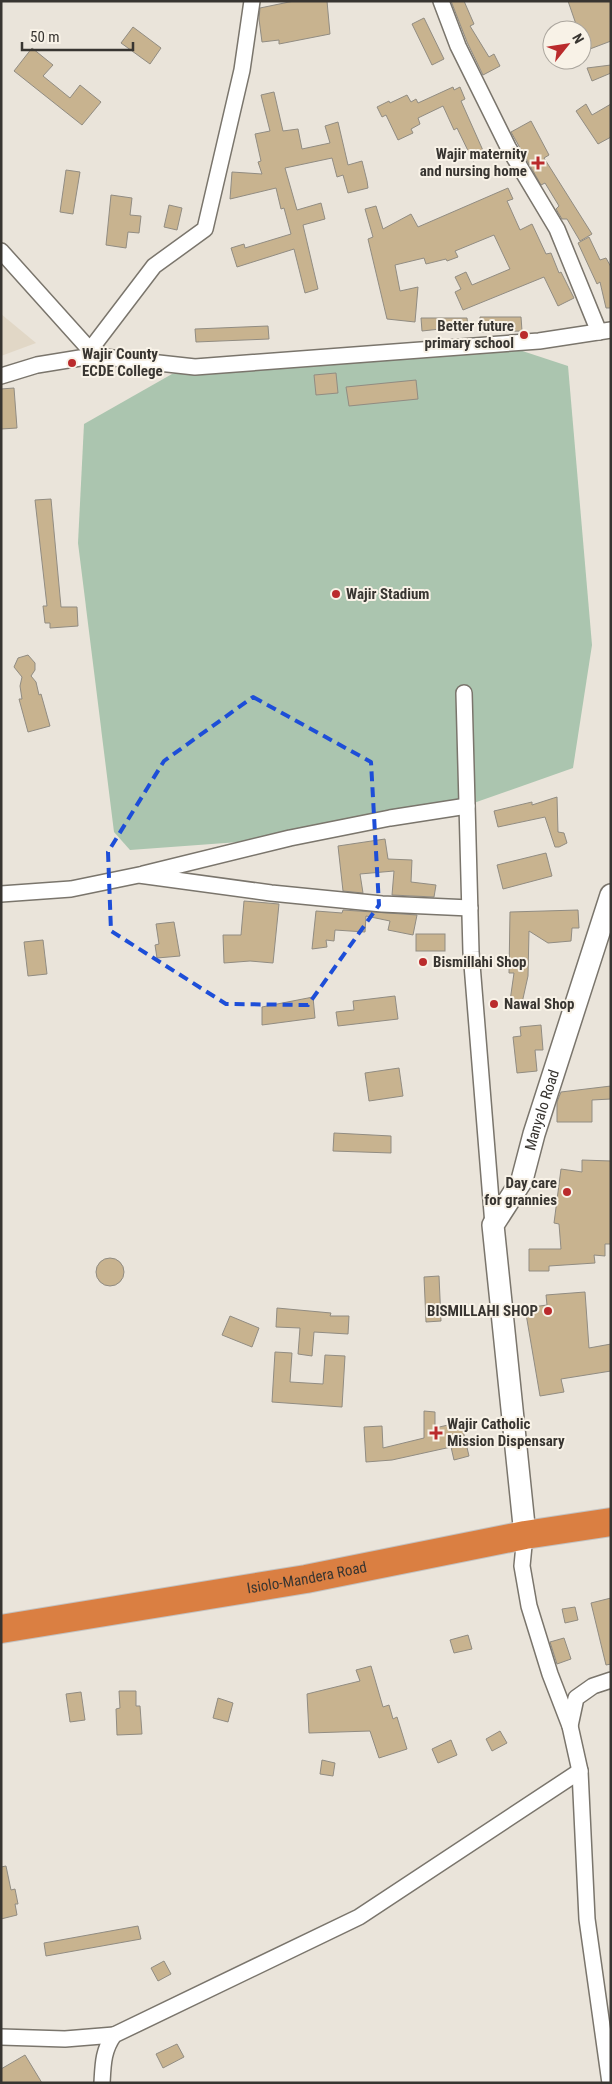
<svg xmlns="http://www.w3.org/2000/svg" width="612" height="2084" font-family="'Roboto Condensed',sans-serif">
	<style>
		.built { fill: #e1d7c6 }
		.green { fill: #abc5af }
		.building { fill: #c8b38f; stroke: #918c82 }
		.lines { fill: none; stroke-linecap: round; stroke-linejoin: round }
		.street-casing { stroke: #7a756c; stroke-width: 18 }
		.secondary-casing { stroke: #7a756c; stroke-width: 24 }
		.highway-casing { stroke: #c3c2c1; stroke-width: 30 }
		.street { stroke: #fff; stroke-width: 15 }
		.secondary { stroke: #fff; stroke-width: 21 }
		.highway { stroke: #da7f42; stroke-width: 28 }
		.marked { fill: none; stroke: #1d4ed8; stroke-width: 4; stroke-dasharray: 10 6; stroke-linejoin: round }
		.poi-dot { fill: #ba2b2c; stroke: #f8f2e7; stroke-width: 2 }
		.labels { text-anchor: middle; stroke-width: 4; stroke-linejoin: round; paint-order: stroke }
		.poi-label { font-size: 15px; font-weight: bold; fill: #383531; stroke: #f8f2e7; text-anchor: start }
		.street-label { font-size: 15px; fill: #383531; stroke: #f8f2e7 }
	</style>
	<rect width="100%" height="100%" fill="#eae4da"/>
	<polygon class="built" points="1,314 36,343 1,356"/>
	<polygon class="green" points="501,344 568,366 592,645 573,768 431,818 305,837 130,850 114,832 78,543 84,424 172,374 270,357"/>
	<g class="building">
		<polygon points="294,1 327,1 330,34 279,44 279,40 262,42 259,19 260,8"/>
		<polygon points="451,1 464,1 474,24 470,26 489,57 494,54 500,66 483,75 467,42"/>
		<polygon points="568,1 611,1 611,41 582,52 582,30 578,30"/>
		<polygon points="424,18 444,59 432,65 412,24"/>
		<polygon points="133,27 161,48 150,64 121,43"/>
		<polygon points="32,48 53,65 43,76 70,98 80,85 101,102 82,125 14,71"/>
		<polygon points="611,65 611,73 592,81 587,68"/>
		<polygon points="453,87 454,90 460,87 465,99 461,101 485,155 473,161 457,128 454,130 443,106 418,118 420,124 411,129 413,133 398,140 386,115 382,117 377,107 389,101 390,103 407,95 411,102 416,99 418,103"/>
		<polygon points="274,92 283,131 298,129 302,149 330,143 325,126 338,122 348,165 362,161 367,181 368,188 348,193 343,175 337,177 332,158 285,168 297,210 321,203 325,219 303,225 318,289 305,293 294,249 237,267 231,248 244,244 245,248 291,234 284,208 281,209 276,188 230,199 232,172 262,174 258,162 261,161 255,134 270,131 261,95"/>
		<polygon points="586,104 592,115 611,104 611,137 598,144 576,111"/>
		<polygon points="531,121 549,155 544,158 592,234 580,241 567,219 562,219 556,209 559,206 545,183 541,185 511,132"/>
		<polygon points="66,170 80,172 73,214 60,212"/>
		<polygon points="508,188 513,199 507,201 520,230 532,224 546,254 551,253 559,273 561,272 574,298 558,306 544,277 463,310 455,292 461,289 455,277 466,272 472,285 510,269 494,235 455,251 458,257 447,261 446,259 426,264 424,258 395,265 400,291 418,287 415,322 387,319 368,239 373,237 365,209 376,206 383,229 411,214 418,227"/>
		<polygon points="111,195 132,198 130,215 141,216 139,233 128,232 126,248 106,245"/>
		<polygon points="169,205 182,208 177,230 164,227"/>
		<polygon points="589,237 600,260 606,258 611,267 611,308 606,308 600,282 597,284 578,243"/>
		<polygon points="480,317 521,317 522,331 480,332"/>
		<polygon points="421,318 467,318 468,326 422,331"/>
		<polygon points="268,326 269,339 196,342 195,329"/>
		<polygon points="336,373 338,393 316,395 314,375"/>
		<polygon points="416,380 418,399 349,406 346,387"/>
		<polygon points="14,388 17,428 1,429 1,389"/>
		<polygon points="51,499 61,607 77,607 78,626 50,628 50,623 45,623 43,606 47,606 35,500"/>
		<polygon points="28,655 35,663 35,670 31,676 36,682 39,695 41,694 50,726 28,732 19,699 22,699 20,686 22,677 14,667 18,658"/>
		<polygon points="557,797 558,832 564,833 567,843 559,847 555,847 545,817 498,827 494,811 532,802 532,805"/>
		<polygon points="385,839 388,859 412,860 411,882 436,885 434,897 392,895 394,871 360,874 363,893 343,891 338,846"/>
		<polygon points="546,853 552,876 503,889 497,865"/>
		<polygon points="244,901 279,904 273,963 250,961 224,963 223,935 241,935"/>
		<polygon points="343,910 417,915 413,935 388,930 390,921 366,916 365,932 335,930 334,941 326,940 327,947 312,949 316,911 342,913"/>
		<polygon points="578,910 579,928 572,928 571,941 548,943 529,931 528,976 522,1003 510,1001 514,973 509,973 510,912"/>
		<polygon points="174,922 180,956 157,958 155,945 159,944 156,924"/>
		<rect x="416" y="934" width="29" height="17"/>
		<polygon points="43,940 47,974 28,976 24,942"/>
		<polygon points="395,996 398,1019 338,1026 336,1012 354,1010 353,1001"/>
		<polygon points="313,997 315,1018 262,1025 262,1007"/>
		<polygon points="541,1025 543,1050 535,1050 537,1071 517,1073 513,1037 521,1036 520,1027"/>
		<polygon points="399,1068 403,1096 369,1101 365,1073"/>
		<polygon points="611,1086 611,1099 592,1100 592,1122 557,1122 557,1102 561,1092"/>
		<polygon points="334,1133 391,1136 391,1153 333,1151"/>
		<polygon points="582,1160 611,1161 611,1244 605,1244 605,1256 594,1255 595,1263 549,1266 549,1271 529,1271 529,1249 561,1249 559,1224 554,1223 561,1169 582,1172"/>
		<circle cx="110" cy="1272" r="14"/>
		<polygon points="439,1276 441,1321 426,1322 424,1277"/>
		<polygon points="585,1292 589,1348 611,1344 611,1371 561,1379 564,1392 540,1396 525,1308 547,1305 546,1295"/>
		<polygon points="277,1308 331,1313 330,1316 349,1316 348,1334 314,1332 312,1356 298,1354 300,1328 276,1327"/>
		<polygon points="230,1316 259,1328 252,1347 222,1335"/>
		<polygon points="275,1352 292,1353 290,1382 323,1384 325,1355 345,1356 342,1407 272,1402"/>
		<polygon points="424,1411 435,1412 435,1428 461,1422 469,1456 454,1460 451,1447 392,1460 366,1462 364,1427 382,1426 383,1448 424,1438"/>
		<polygon points="611,1598 611,1664 606,1665 591,1603"/>
		<polygon points="575,1607 578,1620 565,1623 562,1609"/>
		<polygon points="468,1635 472,1649 454,1653 450,1640"/>
		<polygon points="564,1638 571,1659 557,1664 550,1642"/>
		<polygon points="371,1666 383,1707 389,1705 393,1719 397,1717 407,1749 379,1758 370,1731 309,1733 307,1694 360,1681 356,1670"/>
		<polygon points="119,1691 136,1691 136,1706 140,1706 142,1734 117,1735 116,1709 120,1708"/>
		<polygon points="81,1692 85,1720 70,1722 66,1694"/>
		<polygon points="218,1698 233,1703 228,1722 213,1718"/>
		<polygon points="500,1731 507,1743 492,1751 486,1739"/>
		<polygon points="451,1740 457,1755 438,1763 432,1749"/>
		<polygon points="322,1760 335,1763 333,1776 320,1774"/>
		<polygon points="6,1866 11,1890 15,1889 18,1904 15,1904 17,1915 1,1919 1,1867"/>
		<polygon points="138,1926 141,1939 46,1956 44,1943"/>
		<polygon points="164,1961 171,1974 158,1981 151,1968"/>
		<polygon points="177,2044 184,2057 163,2068 156,2054"/>
		<polygon points="25,2055 42,2083 1,2083 1,2069"/>
	</g>
	<g class="lines">
		<g class="street-casing">
			<g id="street">
				<polyline points="441,1 458,46 508,147 557,229 599,332"/>
				<polyline points="1,251 90,350 99,353"/>
				<polyline points="90,350 154,266 205,229 242,70 252,1"/>
				<polyline points="1,376 37,365 80,358 104,357 195,367 539,341 611,330"/>
				<polyline points="464,693 471,952 493,1225"/>
				<polyline points="143,874 290,838 390,818 467,806"/>
				<polyline points="1,894 71,889 139,875 271,893 382,904 470,908"/>
				<polyline points="525,1535 522,1566 529,1606 550,1674 570,1726 580,1771 587,1919 610,2083"/>
				<polyline points="570,1726 576,1698 593,1686 611,1680"/>
				<polyline points="1,2037 65,2039 114,2035"/>
				<path d="M102,2083C103,2065 103,2050 114,2035L359,1917L580,1771"/>
			</g>
		</g>
		<g class="secondary-casing">
			<g id="secondary">
				<path id="s1" d="M525,1535L493,1225L522,1180L534,1134L611,895"/>
			</g>
		</g>
		<g class="highway-casing">
			<g id="highway">
				<path id="s2" d="M1,1629L306,1579L525,1535L611,1522"/>
			</g>
		</g>
		<use href="#street" class="street"/>
		<use href="#secondary" class="secondary"/>
		<use href="#highway" class="highway"/>
	</g>
	<path class="marked" d="M253,697L371,762L379,905L308,1005L226,1004L111,931L108,852L164,761Z"/>
	<g class="poi-dot">
		<path d="M535.5 155.5h5v5h5v5h-5v5h-5v-5h-5v-5h5z"/>
		<circle cx="524" cy="335" r="5"/>
		<circle cx="72" cy="363" r="5"/>
		<circle cx="336" cy="594" r="5"/>
		<circle cx="423" cy="962" r="5"/>
		<circle cx="494" cy="1004" r="5"/>
		<circle cx="567" cy="1192" r="5"/>
		<circle cx="548" cy="1311" r="5"/>
		<path d="M433.5 1425.5h5v5h5v5h-5v5h-5v-5h-5v-5h5z"/>
	</g>
	<g class="labels">
		<g class="poi-label">
			<text x="527" y="159" text-anchor="end">Wajir maternity<tspan x="527" dy="17">and nursing home</tspan></text>
			<text x="514" y="331" text-anchor="end">Better future<tspan x="514" dy="17">primary school</tspan></text>
			<text x="82" y="359">Wajir County<tspan x="82" dy="17">ECDE College</tspan></text>
			<text x="346" y="599">Wajir Stadium</text>
			<text x="433" y="967">Bismillahi Shop</text>
			<text x="504" y="1009">Nawal Shop</text>
			<text x="557" y="1188" text-anchor="end">Day care<tspan x="557" dy="17">for grannies</tspan></text>
			<text x="538" y="1316" text-anchor="end">BISMILLAHI SHOP</text>
			<text x="447" y="1429">Wajir Catholic<tspan x="447" dy="17">Mission Dispensary</tspan></text>
		</g>
		<g class="street-label">
			<text dy="5" stroke="none"><textPath href="#s1" startOffset="438">Manyalo Road</textPath></text>
			<text dy="5" stroke="none"><textPath href="#s2" startOffset="310">Isiolo-Mandera Road</textPath></text>
		</g>
	</g>
	<rect width="612" height="2084" fill="none" stroke="#383531" stroke-width="5"/>
	<g transform="translate(567 45) rotate(60)"><circle r="24" fill="#f8f2e7" stroke="#aba69e"/>
	<path d="M0-4L9 19L0 12L-9 19Z" fill="#ba2b2c"/>
	<text y="-8" font-size="14" font-weight="bold" text-anchor="middle" fill="#383531">N</text>
	</g>
	<path d="M22 42v8h111v-8" fill="none" stroke="#383531" stroke-width="2.5"/>
	<text x="30" y="42" font-size="15" fill="#383531" stroke="#f8f2e7" stroke-width="4" paint-order="stroke">50 m</text>
</svg>
